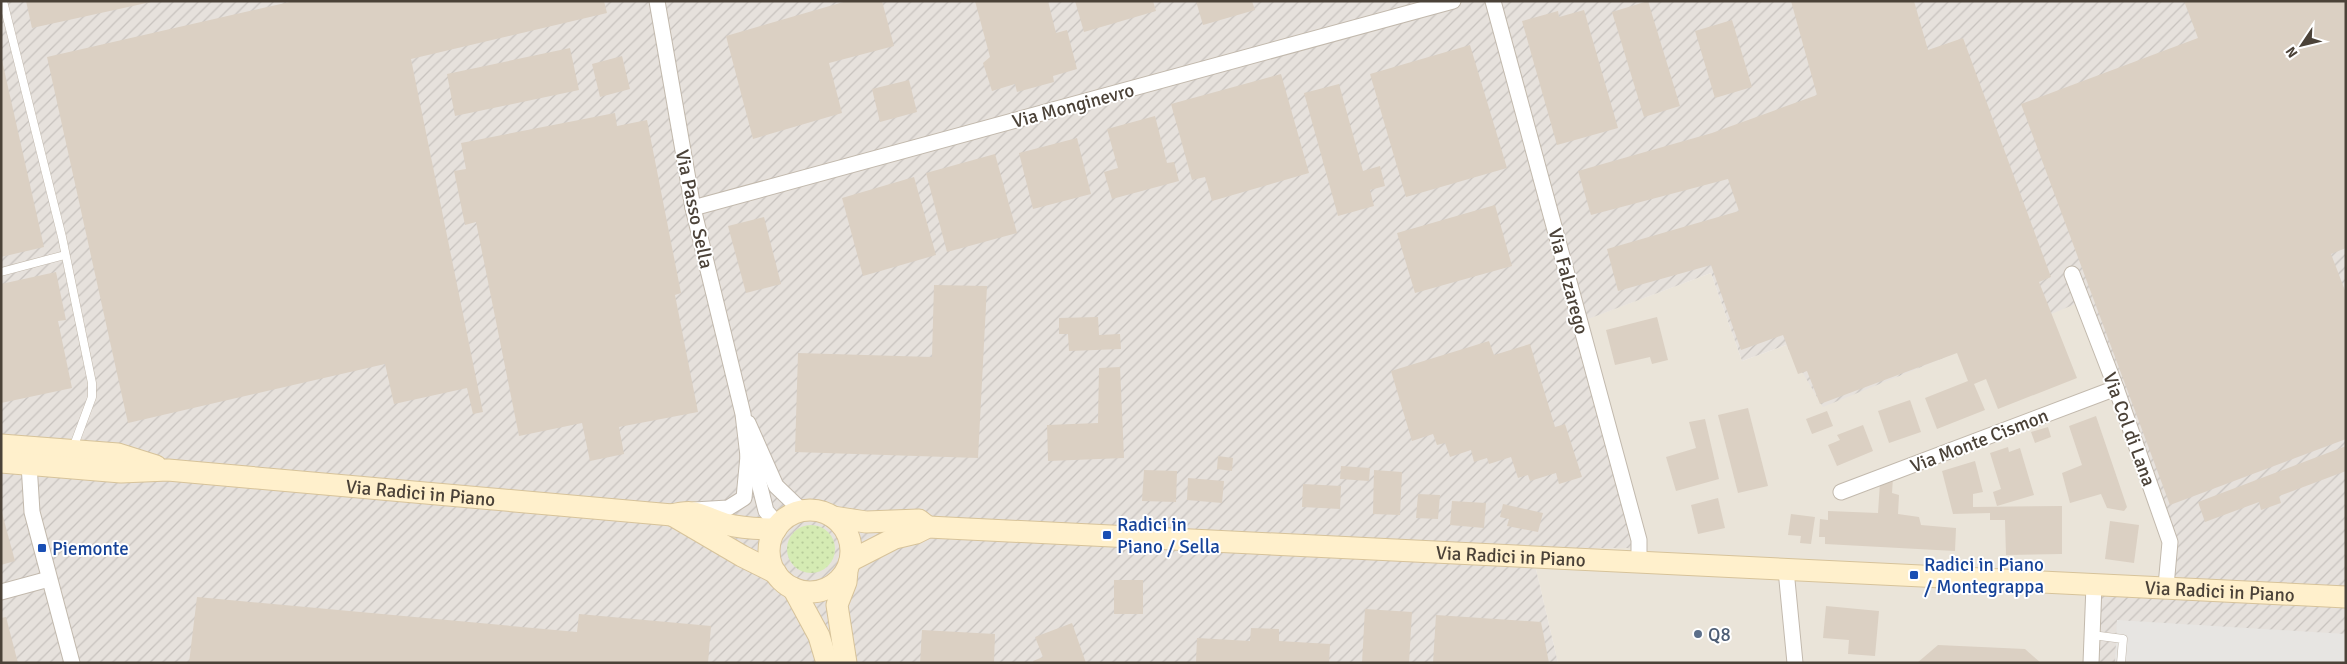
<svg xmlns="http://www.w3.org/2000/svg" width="2347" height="664" font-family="Signika,sans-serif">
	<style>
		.residential { fill: #eae4d9 }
		.industrial { fill: url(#industrial-furrows) }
		.grass { fill: url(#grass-dots) }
		.parking { fill: #e7e5e2 }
		.building { fill: #dbd0c3 }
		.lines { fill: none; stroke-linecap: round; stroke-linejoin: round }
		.lane-casing { stroke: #c2b9ad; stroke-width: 9 }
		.street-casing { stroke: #c2b9ad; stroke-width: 17 }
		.secondary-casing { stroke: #d7c39a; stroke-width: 23 }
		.lane { stroke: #fff; stroke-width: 8 }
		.street { stroke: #fff; stroke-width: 15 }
		.secondary { stroke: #fff0cc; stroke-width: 21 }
		.transit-dot { fill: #1a4fb4; stroke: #fff; stroke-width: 2 }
		.service-dot { fill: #5c6f8a; stroke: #fff; stroke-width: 2 }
		.labels { text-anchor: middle; stroke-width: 4; stroke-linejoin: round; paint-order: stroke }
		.street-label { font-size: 19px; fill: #4b4238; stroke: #fff }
		.transit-label { font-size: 19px; fill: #164399; stroke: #fff; text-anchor: start }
		.service-label { font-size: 19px; fill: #4e5e75; stroke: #fff; text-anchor: start }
	</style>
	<defs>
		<pattern id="industrial-furrows" width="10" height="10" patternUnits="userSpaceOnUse" patternTransform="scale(1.25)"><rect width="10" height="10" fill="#e6e1dc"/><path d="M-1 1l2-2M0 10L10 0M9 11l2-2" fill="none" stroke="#c7c2be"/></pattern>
		<pattern id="grass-dots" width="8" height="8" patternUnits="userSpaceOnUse" patternTransform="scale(1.25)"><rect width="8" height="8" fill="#d5ebb3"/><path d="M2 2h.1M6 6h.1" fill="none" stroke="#b8cb9b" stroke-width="1.8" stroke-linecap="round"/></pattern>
	</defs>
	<rect width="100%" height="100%" fill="#f6f2eb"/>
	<polygon class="residential" points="1711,273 1742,361 1786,345 2083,301 2165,505 2167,576 2094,663 1558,663 1531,548 1645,548 1587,319"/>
	<polygon class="industrial" points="1,1 2346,1 2346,663 2094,663 2096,578 2167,576 2165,505 2083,301 1823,407 1786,345 1742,361 1711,273 1588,319 1645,548 1531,548 1558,663 1,663"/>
	<circle class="grass" cx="811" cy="549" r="24"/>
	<polygon class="parking" points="2117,620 2346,634 2346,663 2115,663"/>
	<g class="building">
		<polygon points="26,1 151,1 151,2 32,28"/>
		<polygon points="294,1 604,1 607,13 411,59 483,412 473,414 467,388 394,404 385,364 128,423 47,57"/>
		<polygon points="847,1 882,1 894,46 829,63 842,113 753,139 726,36"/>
		<polygon points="975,1 1048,1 1056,33 1067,30 1077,69 1053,76 1054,82 1017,92 1015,84 992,91 983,63 990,57"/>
		<polygon points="1075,1 1153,1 1156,11 1084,32"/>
		<polygon points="1196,1 1252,1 1255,10 1203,25"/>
		<polygon points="1648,1 1680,106 1644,117 1612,12"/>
		<polygon points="1791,1 1914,1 1928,50 1963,38 2051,277 2039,282 2077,378 1998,409 1986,379 1974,384 1985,410 1937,429 1925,398 1968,381 1957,353 1820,404 1807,371 1798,374 1783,335 1741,350 1711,265 1618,291 1607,249 1739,211 1728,179 1591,215 1578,171 1712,133 1817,95"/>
		<polygon points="2184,1 2346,1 2346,248 2331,254 2346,293 2346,439 2170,505 2021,104 2198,38"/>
		<polygon points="1584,10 1618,128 1557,145 1522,21 1558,11 1559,17"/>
		<polygon points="1732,20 1752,87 1715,98 1695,31"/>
		<polygon points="1470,45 1507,168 1406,197 1370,74"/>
		<polygon points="570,48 579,90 455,116 447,74"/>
		<polygon points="1,56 44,247 1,257"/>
		<polygon points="622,56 630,89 600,97 592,64"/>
		<polygon points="1281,74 1309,173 1212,201 1205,177 1192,180 1171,104"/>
		<polygon points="909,80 917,112 880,122 872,89"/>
		<polygon points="1339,84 1363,171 1380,166 1385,186 1370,190 1374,206 1338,216 1304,93"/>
		<polygon points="615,113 617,126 647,120 681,293 675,295 698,412 619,427 624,454 590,461 582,423 519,436 476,222 465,225 454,171 466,169 461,143"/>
		<polygon points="1155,116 1167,163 1174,162 1179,181 1112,199 1104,172 1118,168 1107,129"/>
		<polygon points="1077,138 1091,194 1033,209 1019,153"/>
		<polygon points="995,154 1017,233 947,252 926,173"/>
		<polygon points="914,177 936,255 863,276 842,198"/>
		<polygon points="1495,205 1512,266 1415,293 1397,233"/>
		<polygon points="764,217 781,284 746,293 728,226"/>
		<polygon points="56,272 66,320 58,321 72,388 1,403 1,284"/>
		<polygon points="934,285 987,286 978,458 795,452 798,353 932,357"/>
		<polygon points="1098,317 1099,335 1120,334 1121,349 1069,351 1068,334 1059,334 1059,318"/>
		<polygon points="1657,317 1668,360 1652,364 1650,357 1615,365 1606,330"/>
		<polygon points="1489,341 1494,355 1530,344 1555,427 1565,424 1582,477 1559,484 1556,473 1530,481 1528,475 1518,478 1511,457 1489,464 1487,458 1474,462 1471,450 1450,457 1445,443 1437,445 1433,434 1412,441 1391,371"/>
		<polygon points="1120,367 1124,458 1048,461 1047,425 1098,423 1099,368"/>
		<polygon points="1910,400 1921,432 1889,443 1878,411"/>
		<polygon points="1748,408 1768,486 1738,493 1718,415"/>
		<polygon points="1827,411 1833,426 1812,434 1806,419"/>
		<polygon points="2096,416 2127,507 2124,511 2107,508 2101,494 2070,503 2062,473 2082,465 2069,426"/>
		<polygon points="1705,419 1719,479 1676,491 1666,457 1696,448 1689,422"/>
		<polygon points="1863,425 1873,451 1837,466 1828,445 1840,440 1837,435"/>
		<polygon points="2048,427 2051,437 2035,443 2031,432"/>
		<polygon points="2346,446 2346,471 2279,496 2281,503 2261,510 2259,502 2205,522 2198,502"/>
		<polygon points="2008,447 2009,452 2020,448 2034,495 1997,506 1993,492 2001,489 1990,453"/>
		<polygon points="1218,456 1233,458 1232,471 1217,469"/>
		<polygon points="1975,461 1983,492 1973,494 1973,507 2062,506 2062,554 2006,555 2005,520 1990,520 1990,513 1953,514 1942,471"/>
		<polygon points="1341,466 1370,468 1369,481 1340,479"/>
		<polygon points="1144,470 1177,471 1176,502 1142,501"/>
		<polygon points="1374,470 1402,472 1400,515 1373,514"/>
		<polygon points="1188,478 1224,481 1222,503 1187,500"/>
		<polygon points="1893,478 1892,493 1899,495 1898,514 1919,517 1921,525 1956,528 1955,551 1825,544 1825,537 1819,537 1820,519 1828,520 1828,511 1878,513 1880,482"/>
		<polygon points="1303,484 1341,486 1340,509 1302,507"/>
		<polygon points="1418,494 1440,495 1438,519 1416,518"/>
		<polygon points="1718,498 1725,528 1698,534 1691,505"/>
		<polygon points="1452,501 1486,503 1484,528 1450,525"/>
		<polygon points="1503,504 1543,513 1538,532 1507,526 1509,519 1500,517"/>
		<polygon points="2,513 15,561 1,565 1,514"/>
		<polygon points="1791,514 1815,517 1811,544 1800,543 1801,536 1788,535"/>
		<polygon points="2110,521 2139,525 2134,563 2105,559"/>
		<rect x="1114" y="580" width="29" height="34"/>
		<polygon points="197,597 577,632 579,614 711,626 708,663 189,663"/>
		<polygon points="1826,606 1879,611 1875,656 1848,654 1849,640 1823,638"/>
		<polygon points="1365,609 1412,612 1409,663 1362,663"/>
		<polygon points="1436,615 1541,622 1549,663 1433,663"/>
		<polygon points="6,617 18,663 1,663 1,618"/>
		<polygon points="1072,623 1086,663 1034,663 1033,661 1043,657 1035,637"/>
		<polygon points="1251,628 1279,629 1279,641 1330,644 1329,663 1196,663 1197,638 1250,641"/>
		<polygon points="922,630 995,634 994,663 920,663"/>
		<polygon points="1938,645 2025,649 2041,663 1917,663"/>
	</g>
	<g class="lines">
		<g class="lane-casing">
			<g id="lane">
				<polyline points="3,1 62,237 92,383 92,397 73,448"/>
				<polyline points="1,272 65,255"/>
				<polyline points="2092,635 2123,639 2121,663"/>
			</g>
		</g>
		<g class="street-casing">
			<g id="street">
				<polyline points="657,1 693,208 743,414 748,456 744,498 728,508 694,510"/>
				<polyline points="1493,1 1639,540 1639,562"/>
				<polyline points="693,208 1453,1"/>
				<polyline points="2072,274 2116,388 2170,542 2166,586"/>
				<polyline points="748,423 776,486 802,511"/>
				<polyline points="748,456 756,471 766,511 779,526"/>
				<polyline points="29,464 32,512 72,663"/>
				<polyline points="1841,492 2116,388"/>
				<polyline points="1786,570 1795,663"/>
				<polyline points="1,592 49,579"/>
				<polyline points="2091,663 2094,585"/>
			</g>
		</g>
		<g class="secondary-casing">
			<g id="secondary">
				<polyline points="1,445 118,454 156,466"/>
				<path id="s1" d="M1,462L121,472L168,470L672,515C698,508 702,517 725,524C742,528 759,529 776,529"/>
				<circle cx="810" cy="551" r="41"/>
				<polyline points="672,515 742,556 776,573"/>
				<polyline points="833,517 866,522 919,520 928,527"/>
				<path id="s2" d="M850,561L895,538L916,533L928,527L2346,597"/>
				<polyline points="793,588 819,636 827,663"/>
				<polyline points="846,663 837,605 846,582 847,571"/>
			</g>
		</g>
		<use href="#lane" class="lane"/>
		<use href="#street" class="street"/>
		<use href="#secondary" class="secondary"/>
	</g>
	<g class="transit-dot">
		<rect x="1102" y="530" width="10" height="10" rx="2.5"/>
		<rect x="37" y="543" width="10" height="10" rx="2.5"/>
		<rect x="1909" y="570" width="10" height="10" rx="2.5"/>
	</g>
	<circle class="service-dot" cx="1698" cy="634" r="5"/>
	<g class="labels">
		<g class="street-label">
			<text transform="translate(1073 105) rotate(-15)" y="7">Via Monginevro</text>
			<text transform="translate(695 209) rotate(78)" y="7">Via Passo Sella</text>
			<text transform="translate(1569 281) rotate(75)" y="7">Via Falzarego</text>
			<text transform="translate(2130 429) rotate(70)" y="7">Via Col di Lana</text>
			<text transform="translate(1979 440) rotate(-21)" y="7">Via Monte Cismon</text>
			<text dy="7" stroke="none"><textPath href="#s1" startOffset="421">Via Radici in Piano</textPath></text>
			<text dy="7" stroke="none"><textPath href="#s2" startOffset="669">Via Radici in Piano</textPath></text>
			<text dy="7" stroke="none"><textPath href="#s2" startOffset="1379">Via Radici in Piano</textPath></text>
		</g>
		<g class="transit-label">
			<text x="1117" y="531">Radici in<tspan x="1117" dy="22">Piano / Sella</tspan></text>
			<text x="52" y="555">Piemonte</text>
			<text x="1924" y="571">Radici in Piano<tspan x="1924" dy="22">/ Montegrappa</tspan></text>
		</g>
		<g class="service-label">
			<text x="1708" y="641">Q8</text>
		</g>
	</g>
	<rect width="2347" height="664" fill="none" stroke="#4b4238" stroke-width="5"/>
	<g transform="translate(2302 45) rotate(235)" stroke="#ffffff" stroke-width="4" paint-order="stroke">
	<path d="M0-4L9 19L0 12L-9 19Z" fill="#4b4238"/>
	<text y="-8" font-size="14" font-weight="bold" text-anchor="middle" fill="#4b4238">N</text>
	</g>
</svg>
